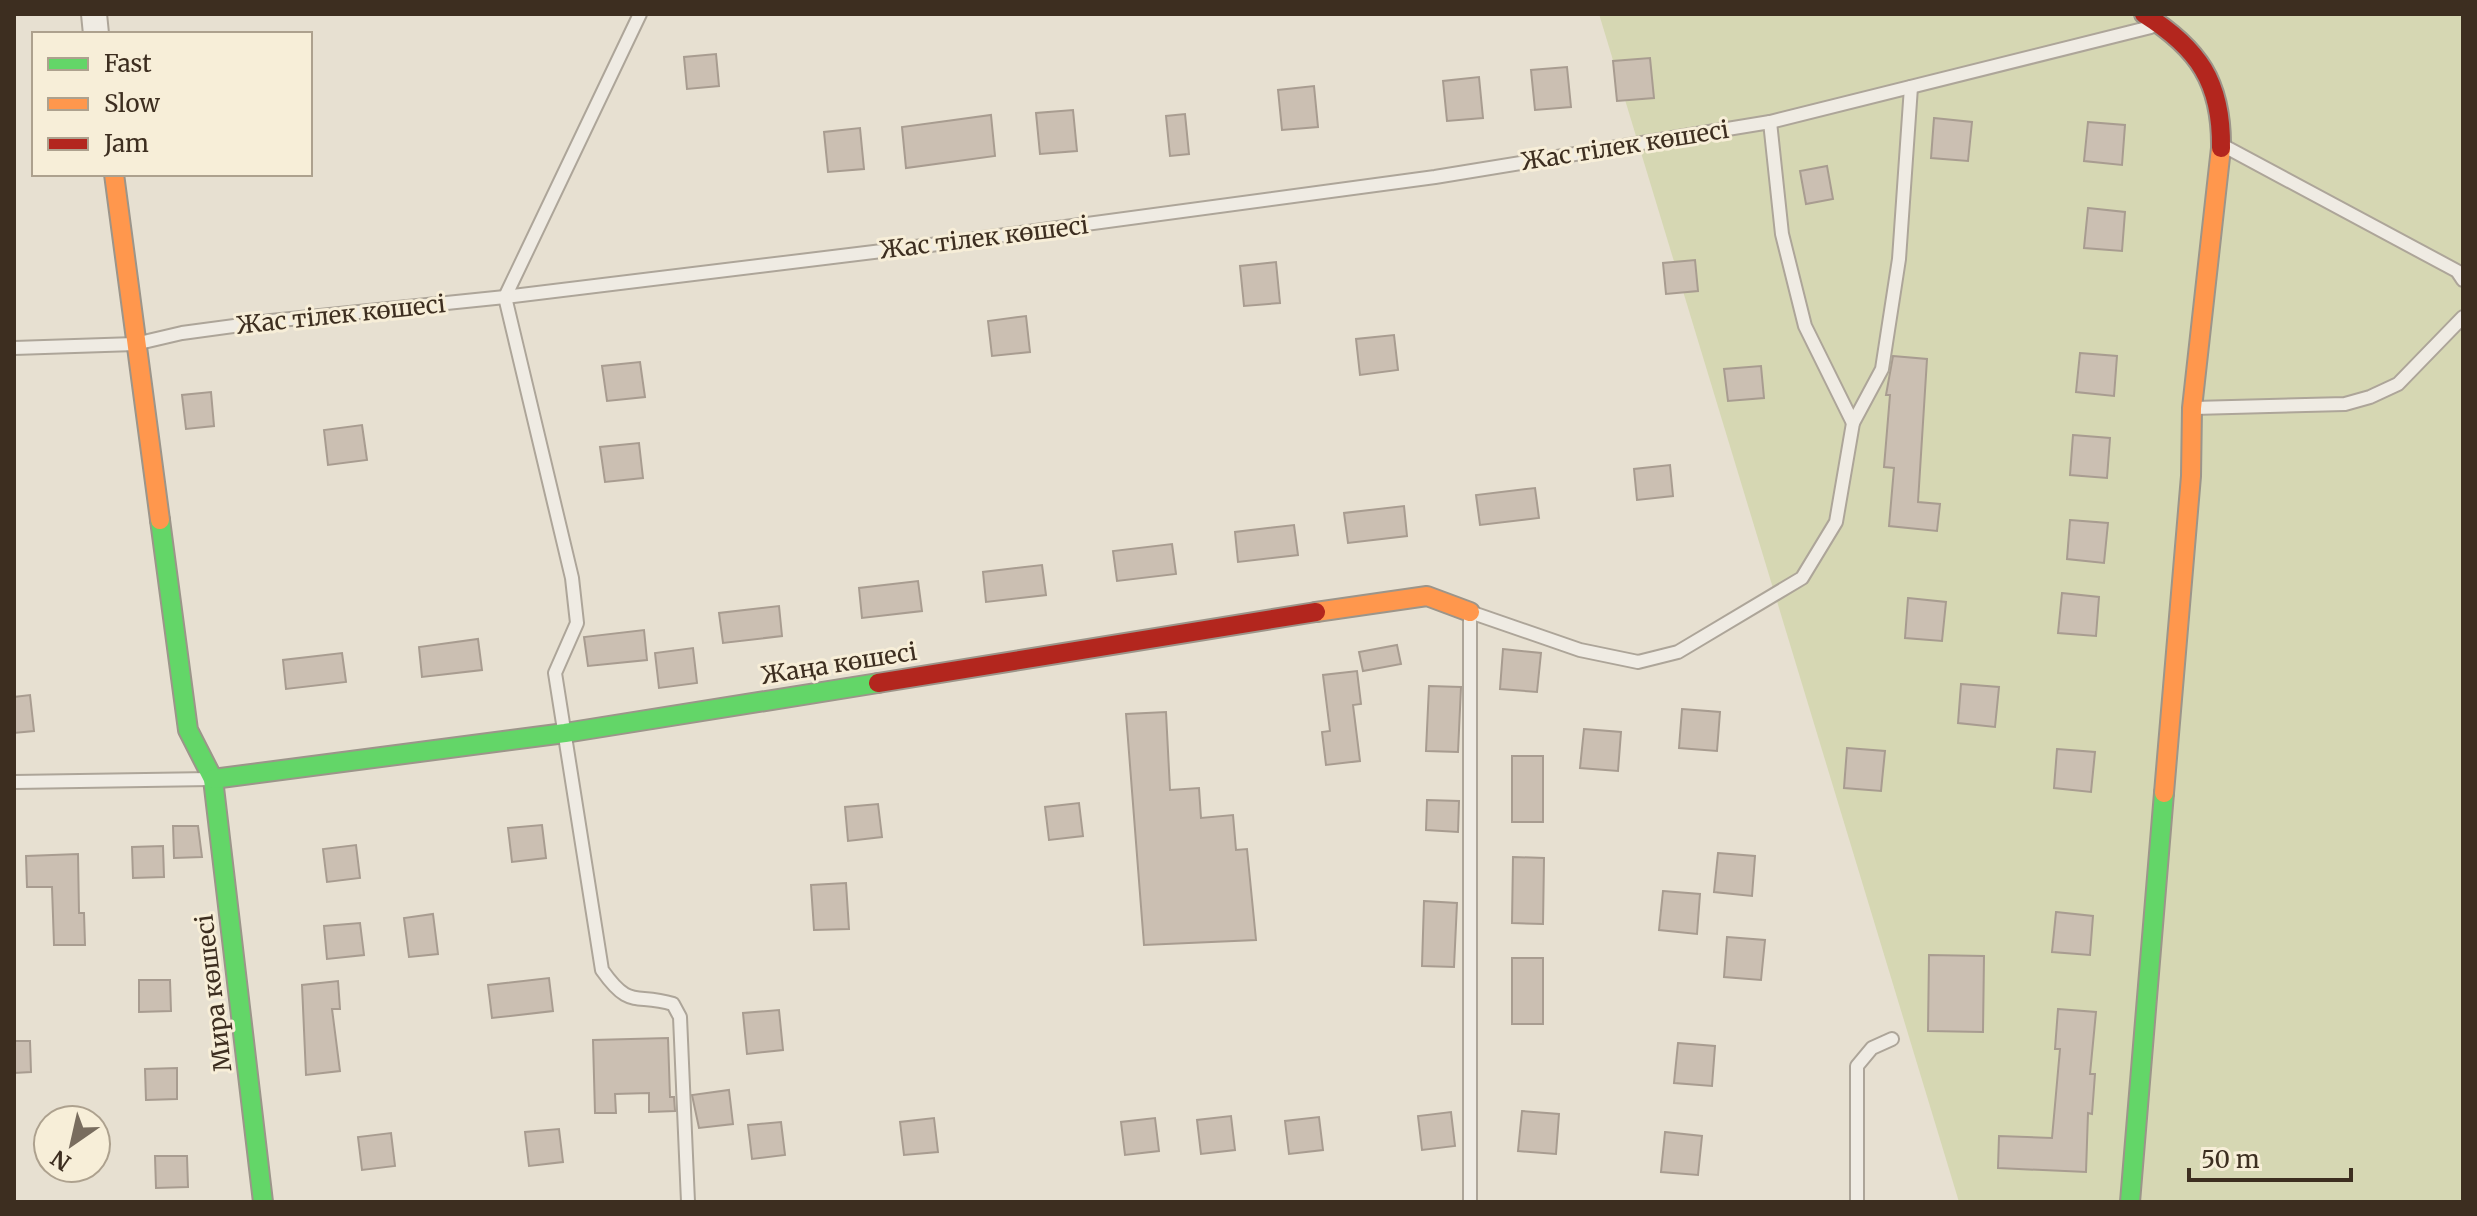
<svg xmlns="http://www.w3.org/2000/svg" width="2477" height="1216" font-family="Merriweather,serif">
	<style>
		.green { fill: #d6d7b3 }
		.building { fill: #cbbfb2; stroke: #a89c90; stroke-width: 2 }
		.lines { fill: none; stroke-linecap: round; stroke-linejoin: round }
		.lane-casing { stroke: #ada599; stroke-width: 16 }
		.street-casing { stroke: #ada599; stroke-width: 28 }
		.fast-casing { stroke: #9c958a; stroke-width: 22 }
		.slow-casing { stroke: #9c958a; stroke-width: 22 }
		.jam-casing { stroke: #9c958a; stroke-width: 22 }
		.lane { stroke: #efebe3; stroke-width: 12 }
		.street { stroke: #efebe3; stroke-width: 24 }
		.fast { stroke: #63d668; stroke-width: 18 }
		.slow { stroke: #ff974d; stroke-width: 18 }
		.jam { stroke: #b3261e; stroke-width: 18 }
		.labels { text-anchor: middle; stroke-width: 6; stroke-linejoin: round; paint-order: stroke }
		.street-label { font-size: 24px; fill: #3d2e20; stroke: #f7eed8 }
	</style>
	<rect width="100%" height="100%" fill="#e7e0d1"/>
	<polygon class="green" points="1599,14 2463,14 2463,1202 1959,1202"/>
	<g class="building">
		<polygon points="716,54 719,86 687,89 684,57"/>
		<polygon points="1650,58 1654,98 1617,101 1613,61"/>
		<polygon points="1567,67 1571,107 1535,110 1531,70"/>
		<polygon points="1479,77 1483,118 1447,121 1443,81"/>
		<polygon points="1314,86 1318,127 1282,130 1278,90"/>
		<polygon points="1073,110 1077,151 1040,154 1036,113"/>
		<polygon points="1185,114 1189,154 1170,156 1166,116"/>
		<polygon points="991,115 995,156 906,168 902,127"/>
		<polygon points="1934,118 1972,122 1968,161 1931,158"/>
		<polygon points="2088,122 2125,125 2122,165 2084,161"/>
		<polygon points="860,128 864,169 828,172 824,132"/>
		<polygon points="1827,166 1833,199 1806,204 1800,171"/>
		<polygon points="2088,208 2125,212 2122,251 2084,248"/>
		<polygon points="1695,260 1698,291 1666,294 1663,263"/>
		<polygon points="1276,262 1280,303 1244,306 1240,266"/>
		<polygon points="1026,316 1030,352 992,356 988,321"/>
		<polygon points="1394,335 1398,370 1360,375 1356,339"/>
		<polygon points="2080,353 2117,356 2114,396 2076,392"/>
		<polygon points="1893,356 1927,359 1918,502 1940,504 1937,531 1889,526 1894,468 1884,467 1890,395 1886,395"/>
		<polygon points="640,362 645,397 607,401 602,366"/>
		<polygon points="1761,366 1764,398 1728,401 1724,369"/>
		<polygon points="211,392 214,426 186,429 182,395"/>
		<polygon points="362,425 367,460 328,465 324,430"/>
		<polygon points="2073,435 2110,438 2107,478 2070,475"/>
		<polygon points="639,443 643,478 605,482 600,447"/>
		<polygon points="1670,465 1673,496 1637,500 1634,469"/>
		<polygon points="1535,488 1539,518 1480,525 1476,495"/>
		<polygon points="1404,506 1407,536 1348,543 1344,513"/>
		<polygon points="2070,520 2108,523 2104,563 2067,559"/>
		<polygon points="1294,525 1298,555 1238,562 1235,532"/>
		<polygon points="1172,544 1176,574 1117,581 1113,551"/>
		<polygon points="1042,565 1046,595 986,602 983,572"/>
		<polygon points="918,581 922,611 862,618 859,588"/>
		<polygon points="2062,593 2099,597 2096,636 2058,633"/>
		<polygon points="1908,598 1946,602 1942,641 1905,638"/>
		<polygon points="779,606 782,636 723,643 719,613"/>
		<polygon points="644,630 647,660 588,666 584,637"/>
		<polygon points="478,639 482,670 422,677 419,647"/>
		<polygon points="1397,645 1401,664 1363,671 1359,652"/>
		<polygon points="693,648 697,683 659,688 655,653"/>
		<polygon points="1503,649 1541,653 1537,692 1500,689"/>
		<polygon points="342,653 346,682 286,689 283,660"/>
		<polygon points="1357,671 1361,704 1353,705 1360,761 1326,765 1322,732 1330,731 1323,675"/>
		<polygon points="1961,684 1999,687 1995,727 1958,723"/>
		<polygon points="1429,686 1461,687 1458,752 1426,751"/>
		<polygon points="30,695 34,731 14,733 14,697"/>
		<polygon points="1682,709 1720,712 1717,751 1679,748"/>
		<polygon points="1166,712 1170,790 1199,788 1201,818 1233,815 1236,850 1247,849 1256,940 1144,945 1126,714"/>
		<polygon points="1584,729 1621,732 1618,771 1580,768"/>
		<polygon points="1847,748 1885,751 1881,791 1844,788"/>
		<polygon points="2057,749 2095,752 2091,792 2054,788"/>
		<rect x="1512" y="756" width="31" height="66"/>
		<polygon points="1427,800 1459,801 1458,832 1426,830"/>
		<polygon points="1079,803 1083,836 1049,840 1045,807"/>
		<polygon points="878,804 882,837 848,841 845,807"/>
		<polygon points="542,825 546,858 512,862 508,828"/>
		<polygon points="173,826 198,826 202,857 174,858"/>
		<polygon points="356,845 360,878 327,882 323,849"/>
		<polygon points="163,846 164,877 133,878 132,847"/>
		<polygon points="1718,853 1755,856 1752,896 1714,892"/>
		<polygon points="78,854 79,913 84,913 85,945 54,945 52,887 27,887 26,856"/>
		<polygon points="1513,857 1544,858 1543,924 1512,923"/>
		<polygon points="846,883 849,929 814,930 811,885"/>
		<polygon points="1663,891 1700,894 1697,934 1659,930"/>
		<polygon points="1424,901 1457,903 1454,967 1422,966"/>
		<polygon points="2056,912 2093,916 2090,955 2052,952"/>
		<polygon points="433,914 438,954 409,957 404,918"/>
		<polygon points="360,923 364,955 327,959 324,926"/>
		<polygon points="1727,937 1765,940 1761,980 1724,977"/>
		<polygon points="1929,955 1984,956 1983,1032 1928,1031"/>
		<rect x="1512" y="958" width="31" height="66"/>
		<polygon points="549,978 553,1011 492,1018 488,985"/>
		<polygon points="139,980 170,980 171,1011 139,1012"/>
		<polygon points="338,981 340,1009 332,1009 340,1071 306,1075 302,985"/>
		<polygon points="2058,1009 2096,1012 2090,1074 2095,1074 2092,1114 2088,1113 2086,1172 1998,1168 1999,1136 2052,1138 2060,1049 2055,1049"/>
		<polygon points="779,1010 783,1050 747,1054 743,1013"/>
		<polygon points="668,1038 670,1097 674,1097 675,1111 649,1112 649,1093 615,1094 616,1113 595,1113 593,1040"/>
		<polygon points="14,1041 30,1041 31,1072 14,1073"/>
		<polygon points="1678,1043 1715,1046 1712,1086 1674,1083"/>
		<polygon points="177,1068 177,1099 146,1100 145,1069"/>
		<polygon points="729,1090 733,1124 699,1128 692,1095"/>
		<polygon points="1522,1111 1559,1114 1556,1154 1518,1151"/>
		<polygon points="1451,1112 1455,1146 1422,1150 1418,1116"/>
		<polygon points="1231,1116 1235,1150 1201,1154 1197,1120"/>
		<polygon points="1319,1117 1323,1150 1289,1154 1285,1121"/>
		<polygon points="934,1118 938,1152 904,1155 900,1122"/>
		<polygon points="1155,1118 1159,1151 1125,1155 1121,1122"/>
		<polygon points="781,1122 785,1155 752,1159 748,1125"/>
		<polygon points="559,1129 563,1162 529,1166 525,1132"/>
		<polygon points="1665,1132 1702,1136 1698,1175 1661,1172"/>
		<polygon points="391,1133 395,1166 362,1170 358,1137"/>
		<polygon points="155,1156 187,1156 188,1187 156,1188"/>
	</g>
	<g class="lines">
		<g class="lane-casing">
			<g id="lane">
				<path d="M640,14L505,297L572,578L577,623L555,673L602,970C631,1011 635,992 673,1004L680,1017L688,1202"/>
				<polyline points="1770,122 1782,234 1805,326 1853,423"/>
				<polyline points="2224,146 2457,271 2463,280"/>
				<polyline points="14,348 135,344 182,333 271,321 505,297 923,246 1435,177 1770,122 2151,27"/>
				<polyline points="2194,408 2345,404 2370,397 2398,384 2463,317"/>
				<polyline points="14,782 211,779"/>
				<polyline points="1470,1202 1470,612 1580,650 1638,662 1678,652 1802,578 1836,522 1853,423 1882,369 1899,259 1911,87"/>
				<polyline points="1857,1202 1857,1066 1872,1048 1892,1039"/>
			</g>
		</g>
		<g class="street-casing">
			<polyline id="street" points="94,14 96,34"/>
		</g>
		<g class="fast-casing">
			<g id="fast">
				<polyline points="160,520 188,730 213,779 263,1202"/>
				<polyline points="213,779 565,733 878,683"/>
				<polyline points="2130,1202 2164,793"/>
			</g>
		</g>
		<g class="slow-casing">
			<g id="slow">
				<polyline points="114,174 160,520"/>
				<polyline points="1316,612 1427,596 1470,612"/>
				<polyline points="2164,793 2191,476 2192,408 2221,148"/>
			</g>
		</g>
		<g class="jam-casing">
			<g id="jam">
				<path d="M2144,14C2198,48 2222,82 2221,148"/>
				<polyline points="878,683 1316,612"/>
			</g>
		</g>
		<use href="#lane" class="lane"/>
		<use href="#street" class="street"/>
		<use href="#fast" class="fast"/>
		<use href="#slow" class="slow"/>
		<use href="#jam" class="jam"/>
	</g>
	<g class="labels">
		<g class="street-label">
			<text transform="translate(1625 146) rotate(-9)" y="8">Жас тілек көшесі</text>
			<text transform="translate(984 238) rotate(-7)" y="8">Жас тілек көшесі</text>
			<text transform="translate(341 315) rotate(-6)" y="8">Жас тілек көшесі</text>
			<text transform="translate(839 664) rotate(-9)" y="8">Жаңа көшесі</text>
			<text transform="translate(214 993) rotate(-97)" y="8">Мира көшесі</text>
		</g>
	</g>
	<rect width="2477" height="1216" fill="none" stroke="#3d2e20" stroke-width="32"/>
	<rect x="32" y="32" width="280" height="144" fill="#f7eed8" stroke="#ada18e" stroke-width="2"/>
	<rect x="48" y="58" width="40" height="12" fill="#63d668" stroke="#ada18e" stroke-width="2"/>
	<text x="104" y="72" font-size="24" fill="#3d2e20">Fast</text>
	<rect x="48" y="98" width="40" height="12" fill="#ff974d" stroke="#ada18e" stroke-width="2"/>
	<text x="104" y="112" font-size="24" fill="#3d2e20">Slow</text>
	<rect x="48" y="138" width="40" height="12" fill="#b3261e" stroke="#ada18e" stroke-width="2"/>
	<text x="104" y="152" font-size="24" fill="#3d2e20">Jam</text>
	<g transform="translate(72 1144) rotate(214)"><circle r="38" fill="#f7eed8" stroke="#ada18e" stroke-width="2"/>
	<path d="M0-6L14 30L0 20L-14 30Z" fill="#786c5e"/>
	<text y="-12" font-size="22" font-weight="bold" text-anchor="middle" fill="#3d2e20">N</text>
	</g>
	<path d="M2189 1168v12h162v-12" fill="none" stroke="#3d2e20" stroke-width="4"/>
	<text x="2201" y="1168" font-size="24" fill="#3d2e20" stroke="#f7eed8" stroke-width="6" paint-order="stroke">50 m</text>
</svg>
